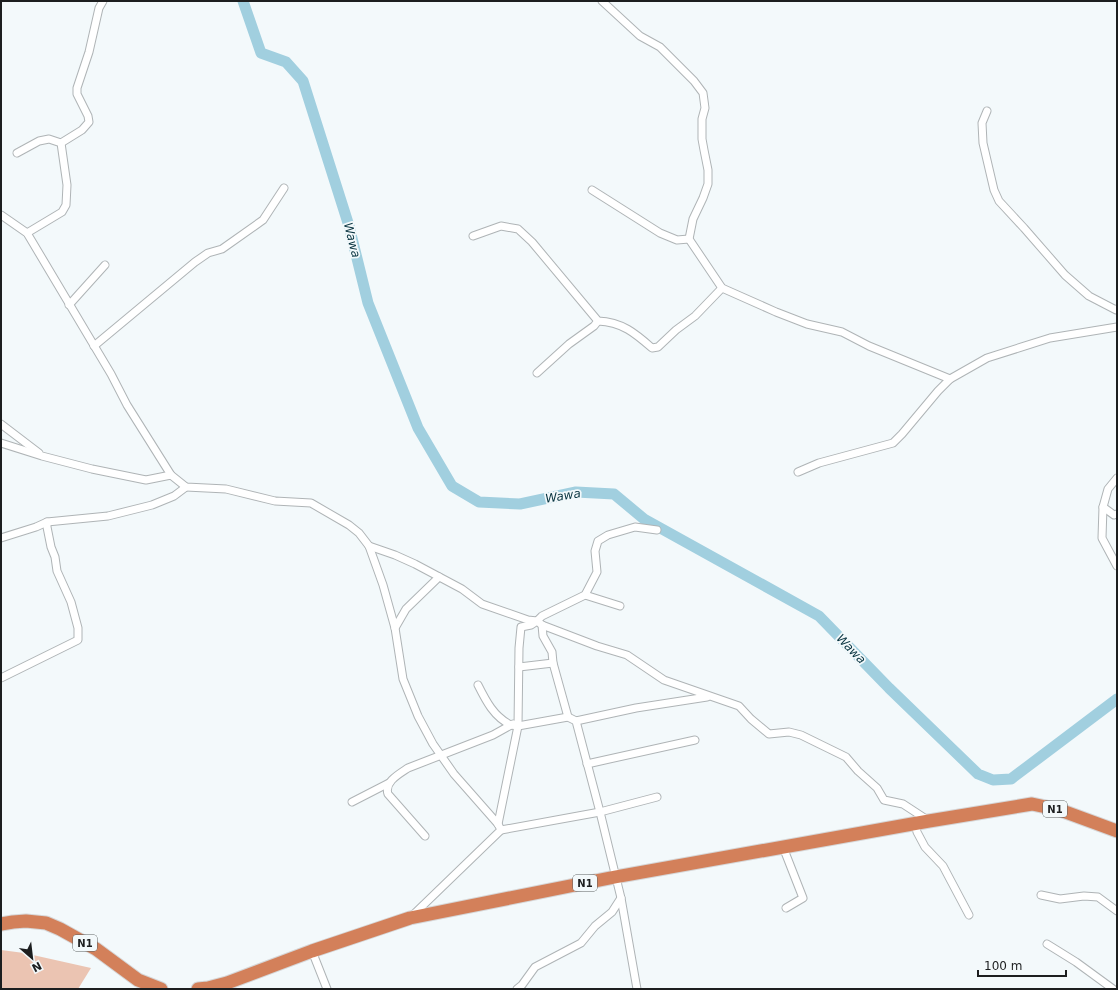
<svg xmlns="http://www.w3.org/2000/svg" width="1118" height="990" font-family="'DejaVu Sans',sans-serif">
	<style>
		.green { fill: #ebc4b2 }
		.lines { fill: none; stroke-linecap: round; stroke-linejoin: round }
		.river { stroke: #a1cfdf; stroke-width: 11 }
		.street-casing { stroke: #afb4b6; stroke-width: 9 }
		.highway-casing { stroke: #d6d6d7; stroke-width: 15 }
		.street { stroke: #fff; stroke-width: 7 }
		.highway { stroke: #d3805a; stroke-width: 13 }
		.labels { text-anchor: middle; stroke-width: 3.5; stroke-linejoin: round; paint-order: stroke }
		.shield { fill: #f3f9fb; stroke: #5c6061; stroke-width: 1 }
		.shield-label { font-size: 10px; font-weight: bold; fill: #1c1e1f }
		.water-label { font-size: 12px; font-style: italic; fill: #06323e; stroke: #f3f9fb }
	</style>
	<rect width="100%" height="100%" fill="#f3f9fb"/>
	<polygon class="green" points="1,950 24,953 91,968 78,989 1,989"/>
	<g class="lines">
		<polyline class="river" points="243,1 261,53 286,62 303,81 349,226 368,303 418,428 452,486 479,502 520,504 576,492 614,494 644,519 819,616 889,688 978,774 993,780 1011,779 1117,699"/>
		<g class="street-casing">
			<g id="street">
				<polyline points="602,1 640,36 660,47 694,81 703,93 705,108 702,119 702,139 704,150 708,170 708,184 703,198 693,219 689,239 722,288 776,312 807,324 842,332 869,346 950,379"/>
				<polyline points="987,111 982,123 983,143 994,190 999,201 1024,228 1065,275 1089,296 1116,310 1117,309"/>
				<polyline points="61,143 82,130 89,122 88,116 77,94 77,88 89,52 99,8 103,1"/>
				<polyline points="17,153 39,141 49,139 61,143 67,185 66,205 62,212 27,233"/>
				<polyline points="592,190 660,233 677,240 689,239"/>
				<polyline points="1,215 27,233 111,374 127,405 171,475"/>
				<path d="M473,236L501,226L518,229L532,242L598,321C622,322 635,333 652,348L658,347L676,330L695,316L722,288"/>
				<polyline points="69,305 105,265"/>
				<polyline points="94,346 195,262 208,253 222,249 263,220 284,188"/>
				<polyline points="537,373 569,344 594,326 598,321"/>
				<polyline points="1,424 39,453"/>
				<polyline points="1,443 42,456 92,469 146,480 171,475 186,487 226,489 275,501 311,503 349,525 359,533 369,546 383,585 395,628 403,679 418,716 433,744 454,774 498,824 501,830 413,915"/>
				<polyline points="798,472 819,463 893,443 902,434 938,391 950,379 987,358 1050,338 1117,327"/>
				<polyline points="1117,478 1108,489 1103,507 1114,515 1117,514"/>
				<polyline points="1103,507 1102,538 1117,566"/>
				<polyline points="1,538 36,527 47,522 108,516 152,505 174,496 186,487"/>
				<polyline points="369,546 395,555 415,564 462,589 482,604 528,620 537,621 542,616 585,595 597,572 595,551 598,541 608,535 635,527 657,530"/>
				<polyline points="585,595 620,606"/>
				<polyline points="542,625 543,636 552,652 553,663 568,717"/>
				<polyline points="395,628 406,609 439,577"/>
				<polyline points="519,667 553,663"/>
				<polyline points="1,678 78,640 78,628 71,602 57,571 55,557 51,547 47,527 47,522"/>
				<path d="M478,685C486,701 494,717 511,725L513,724"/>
				<polyline points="576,721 636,708 707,697"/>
				<polyline points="587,764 695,740"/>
				<polyline points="352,802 389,783"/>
				<polyline points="498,824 518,726 519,648 521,627 531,625 537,621 542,625 597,646 627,655 664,680 739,706 751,719 769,734 789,732 801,735 846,757 858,771 877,788 884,800 903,804 929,821"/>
				<polyline points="915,824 917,832 925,847 943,866 969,915"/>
				<polyline points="501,830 600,812 657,797"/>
				<path d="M425,836L388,794C384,782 399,774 408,768L493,735L511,725L518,726L568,717L576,721L600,812L621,898L637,989"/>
				<polyline points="783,847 803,898 786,908"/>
				<polyline points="1041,895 1060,899 1084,896 1098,897 1117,911"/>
				<polyline points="1047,944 1076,962 1113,989"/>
				<polyline points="312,951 327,989"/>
				<polyline points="517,989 522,985 535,967 581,943 595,926 612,912 621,898"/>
			</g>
		</g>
		<g class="highway-casing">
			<g id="highway">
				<polyline points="1,924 13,922 26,921 46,923 60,929 96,949 138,980 161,989"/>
				<polyline points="198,989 208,988 227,983 312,951 410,918 615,877 929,821 1032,804 1060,810 1117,831"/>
			</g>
		</g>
		<use href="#street" class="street"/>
		<use href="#highway" class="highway"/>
	</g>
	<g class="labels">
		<g class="shield">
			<rect x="1043" y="801" width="24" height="16" rx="3"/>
			<rect x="573" y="875" width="24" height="16" rx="3"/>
			<rect x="73" y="935" width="24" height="16" rx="3"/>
		</g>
		<g class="shield-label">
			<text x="1055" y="813">N1</text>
			<text x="585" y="887">N1</text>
			<text x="85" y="947">N1</text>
		</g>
		<g class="water-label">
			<text transform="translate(352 240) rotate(76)" y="4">Wawa</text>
			<text transform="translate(563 496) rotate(-9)" y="4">Wawa</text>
			<text transform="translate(851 649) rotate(46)" y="4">Wawa</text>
		</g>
	</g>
	<rect width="1118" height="990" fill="none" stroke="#1c1e1f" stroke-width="4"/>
	<g transform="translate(32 958) rotate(152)" stroke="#f3f9fb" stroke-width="3" paint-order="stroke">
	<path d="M0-3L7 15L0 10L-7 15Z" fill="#1c1e1f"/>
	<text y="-6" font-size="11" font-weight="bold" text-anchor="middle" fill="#1c1e1f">N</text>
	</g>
	<path d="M978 970v6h88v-6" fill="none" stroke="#1c1e1f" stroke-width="2"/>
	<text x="984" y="970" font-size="12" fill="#1c1e1f" stroke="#f3f9fb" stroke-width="3" paint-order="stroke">100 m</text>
</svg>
